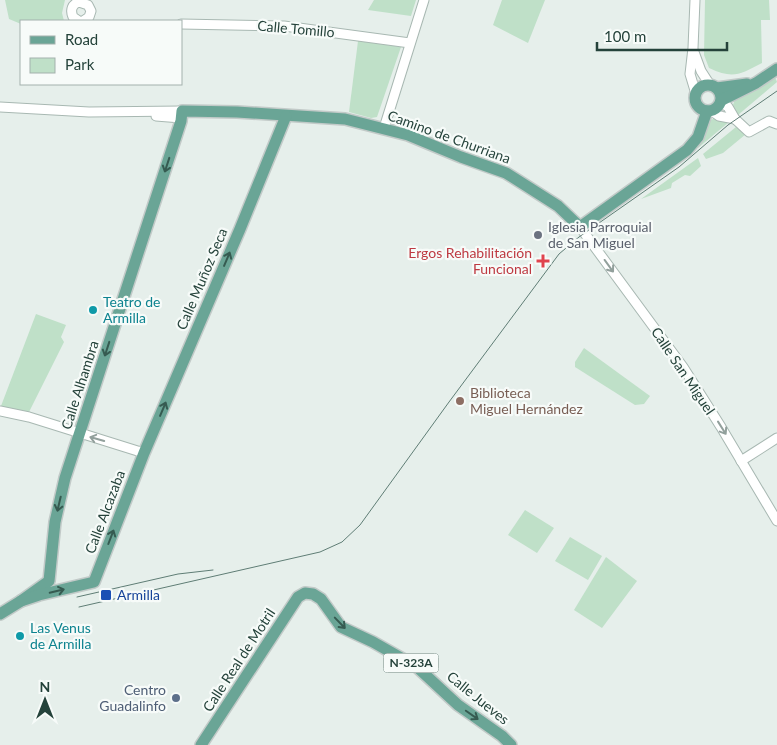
<svg xmlns="http://www.w3.org/2000/svg" width="777" height="745" font-family="Lato,sans-serif">
	<style>
		.green { fill: #bfe0c8 }
		.lines { fill: none; stroke-linecap: round; stroke-linejoin: round }
		.minor-casing { stroke: #a8b8b2; stroke-width: 11 }
		.major-casing { stroke: #c2cac8; stroke-width: 14 }
		.minor { stroke: #fff; stroke-width: 9 }
		.major { stroke: #6aa596; stroke-width: 11 }
		.tram { stroke: #5f7d75; stroke-width: 1 }
		.oneway { stroke: #365b51 }
		.oneway2 { stroke: #92a09c }
		.worship-dot { fill: #6b7280; stroke: #f7fbf9; stroke-width: 2 }
		.health-dot { fill: #e0444e; stroke: #f7fbf9; stroke-width: 2 }
		.culture-dot { fill: #0f9aa8; stroke: #f7fbf9; stroke-width: 2 }
		.education-dot { fill: #8d6e63; stroke: #f7fbf9; stroke-width: 2 }
		.transit-dot { fill: #1a4fb4; stroke: #f7fbf9; stroke-width: 2 }
		.service-dot { fill: #5c6f8a; stroke: #f7fbf9; stroke-width: 2 }
		.labels { text-anchor: middle; stroke-width: 4.5; stroke-linejoin: round; paint-order: stroke }
		.shield { fill: #f7fbf9; stroke: #637a73; stroke-width: 1 }
		.shield-label { font-size: 12px; font-weight: bold; fill: #24423a }
		.street-label { font-size: 14px; fill: #24423a; stroke: #f7fbf9 }
		.worship-label { font-size: 14px; fill: #5b616d; stroke: #f7fbf9; text-anchor: start }
		.health-label { font-size: 14px; fill: #be3a42; stroke: #f7fbf9; text-anchor: end }
		.culture-label { font-size: 14px; fill: #0d838f; stroke: #f7fbf9; text-anchor: start }
		.education-label { font-size: 14px; fill: #785e54; stroke: #f7fbf9; text-anchor: start }
		.transit-label { font-size: 14px; fill: #164399; stroke: #f7fbf9; text-anchor: start }
		.service-label { font-size: 14px; fill: #4e5e75; stroke: #f7fbf9; text-anchor: end }
	</style>
	<rect width="100%" height="100%" fill="#e6efeb"/>
	<g class="green">
		<polygon points="5,0 65,0 62,13 64,21 21,21 21,24 9,19"/>
		<polygon points="374,0 416,0 411,16 368,10"/>
		<polygon points="502,0 545,0 528,43 493,25"/>
		<path d="M705,0H769L770,20H761L762,63C739,75 733,79 709,68L704,55Z"/>
		<polygon points="358,41 401,47 377,117 371,118 349,112"/>
		<polygon points="775,77 777,82 738,115 733,105 735,99"/>
		<polygon points="713,119 729,122 698,148 696,146 708,121"/>
		<polygon points="736,127 746,134 723,153 706,159 703,154"/>
		<polygon points="698,158 701,166 690,176 685,175 672,183 671,188 641,199"/>
		<polygon points="36,314 66,325 61,337 64,342 29,412 1,406"/>
		<polygon points="584,348 650,396 644,404 635,405 575,367 575,362"/>
		<polygon points="525,510 554,528 537,553 508,535"/>
		<polygon points="570,537 602,556 588,580 555,561"/>
		<polygon points="606,557 637,581 602,628 574,610"/>
	</g>
	<g class="lines">
		<g class="minor-casing">
			<g id="minor">
				<polyline points="695,0 693,48 690,74 696,94"/>
				<path d="M79,21L73,17C70,10 72,4 79,2L88,5L91,11L89,17L83,21"/>
				<polyline points="181,24 284,26 410,43"/>
				<polyline points="694,52 701,71 710,85"/>
				<polyline points="721,102 728,107 735,119 749,132 769,121 777,124"/>
				<polyline points="0,107 89,112 182,111"/>
				<polyline points="712,111 719,116 735,119"/>
				<polyline points="156,116 181,118"/>
				<polyline points="384,128 424,0"/>
				<polyline points="580,227 683,367 721,427 777,521"/>
				<polyline points="0,411 29,417 144,453"/>
				<polyline points="741,461 777,438"/>
			</g>
		</g>
		<g class="major-casing">
			<g id="major">
				<circle cx="708" cy="98" r="13"/>
				<polyline points="717,88 747,84"/>
				<polyline points="722,100 756,83 777,69"/>
				<polyline points="21,601 49,581 55,522 65,478 181,121 182,111 237,112 345,119 408,135 461,157 506,173 558,206 580,227 687,150 698,137 707,111"/>
				<polyline points="0,614 21,601 39,595 94,582 144,453 240,229 286,116"/>
				<polyline points="201,745 298,597 305,593 313,594 321,599 341,627 373,642 417,667 458,705 502,736 511,745"/>
			</g>
		</g>
		<use href="#minor" class="minor"/>
		<use href="#major" class="major"/>
		<g class="tram">
			<polyline points="77,597 178,574 213,570"/>
			<polyline points="79,607 320,552 342,542 360,525 449,402 559,254 579,237 679,167 728,125 777,91"/>
		</g>
	</g>
	<defs><path id="oneway-shaft" d="M-6 0H5M1.5-3L5.5 0L1.5 3" fill="none" stroke-width="1.6" stroke-linecap="round" stroke-linejoin="round" transform="scale(1.25)"/></defs>
	<g class="oneway">
		<use href="#oneway-shaft" transform="translate(167 165) rotate(108)"/>
		<use href="#oneway-shaft" transform="translate(227 259) rotate(-67)"/>
		<use href="#oneway-shaft" transform="translate(107 349) rotate(108)"/>
		<use href="#oneway-shaft" transform="translate(163 409) rotate(-67)"/>
		<use href="#oneway-shaft" transform="translate(59 504) rotate(103)"/>
		<use href="#oneway-shaft" transform="translate(111 537) rotate(-69)"/>
		<use href="#oneway-shaft" transform="translate(57 591) rotate(-13)"/>
		<use href="#oneway-shaft" transform="translate(340 623) rotate(46)"/>
		<use href="#oneway-shaft" transform="translate(472 715) rotate(35)"/>
	</g>
	<g class="oneway2">
		<use href="#oneway-shaft" transform="translate(609 266) rotate(54)"/>
		<use href="#oneway-shaft" transform="translate(722 428) rotate(58)"/>
		<use href="#oneway-shaft" transform="translate(97 439) rotate(-164)"/>
	</g>
	<circle class="worship-dot" cx="538" cy="235" r="5"/>
	<path class="health-dot" d="M540.5 253.5h5v5h5v5h-5v5h-5v-5h-5v-5h5z"/>
	<g class="culture-dot">
		<circle cx="93" cy="310" r="5"/>
		<circle cx="20" cy="636" r="5"/>
	</g>
	<circle class="education-dot" cx="460" cy="401" r="5"/>
	<rect class="transit-dot" x="100" y="589" width="12" height="12" rx="2.5"/>
	<circle class="service-dot" cx="176" cy="698" r="5"/>
	<g class="labels">
		<rect class="shield" x="383.5" y="653.5" width="55" height="19" rx="4"/>
		<g class="shield-label">
			<text x="411" y="667">N-323A</text>
		</g>
		<g class="street-label">
			<text transform="translate(296 29) rotate(5)" y="5">Calle Tomillo</text>
			<text transform="translate(449 137) rotate(20)" y="5">Camino de Churriana</text>
			<text transform="translate(202 279) rotate(-67)" y="5">Calle Muñoz Seca</text>
			<text transform="translate(683 371) rotate(56)" y="5">Calle San Miguel</text>
			<text transform="translate(80 385) rotate(-72)" y="5">Calle Alhambra</text>
			<text transform="translate(105 512) rotate(-69)" y="5">Calle Alcazaba</text>
			<text transform="translate(239 660) rotate(-57)" y="5">Calle Real de Motril</text>
			<text transform="translate(478 698) rotate(39)" y="5">Calle Jueves</text>
		</g>
		<g class="worship-label">
			<text x="548" y="232">Iglesia Parroquial<tspan x="548" dy="16">de San Miguel</tspan></text>
		</g>
		<g class="health-label">
			<text x="532" y="258">Ergos Rehabilitación<tspan x="532" dy="16">Funcional</tspan></text>
		</g>
		<g class="culture-label">
			<text x="103" y="307">Teatro de<tspan x="103" dy="16">Armilla</tspan></text>
			<text x="30" y="633">Las Venus<tspan x="30" dy="16">de Armilla</tspan></text>
		</g>
		<g class="education-label">
			<text x="470" y="398">Biblioteca<tspan x="470" dy="16">Miguel Hernández</tspan></text>
		</g>
		<g class="transit-label">
			<text x="117" y="600">Armilla</text>
		</g>
		<g class="service-label">
			<text x="166" y="695">Centro<tspan x="166" dy="16">Guadalinfo</tspan></text>
		</g>
	</g>
	<rect x="20" y="20" width="162" height="65" fill="#f7fbf9" stroke="#a3b1ad"/>
	<rect x="30" y="36" width="25" height="8" fill="#6aa596" stroke="#a3b1ad"/>
	<text x="65" y="45" font-size="15" fill="#24423a">Road</text>
	<rect x="30" y="58" width="25" height="15" fill="#bfe0c8" stroke="#a3b1ad"/>
	<text x="65" y="70" font-size="15" fill="#24423a">Park</text>
	<g transform="translate(45 700)" stroke="#f7fbf9" stroke-width="4" paint-order="stroke">
	<path d="M0-4L9 19L0 12L-9 19Z" fill="#24423a"/>
	<text y="-8" font-size="14" font-weight="bold" text-anchor="middle" fill="#24423a">N</text>
	</g>
	<path d="M597 42v8h130v-8" fill="none" stroke="#24423a" stroke-width="2.5"/>
	<text x="604" y="42" font-size="15" fill="#24423a" stroke="#f7fbf9" stroke-width="4" paint-order="stroke">100 m</text>
</svg>
